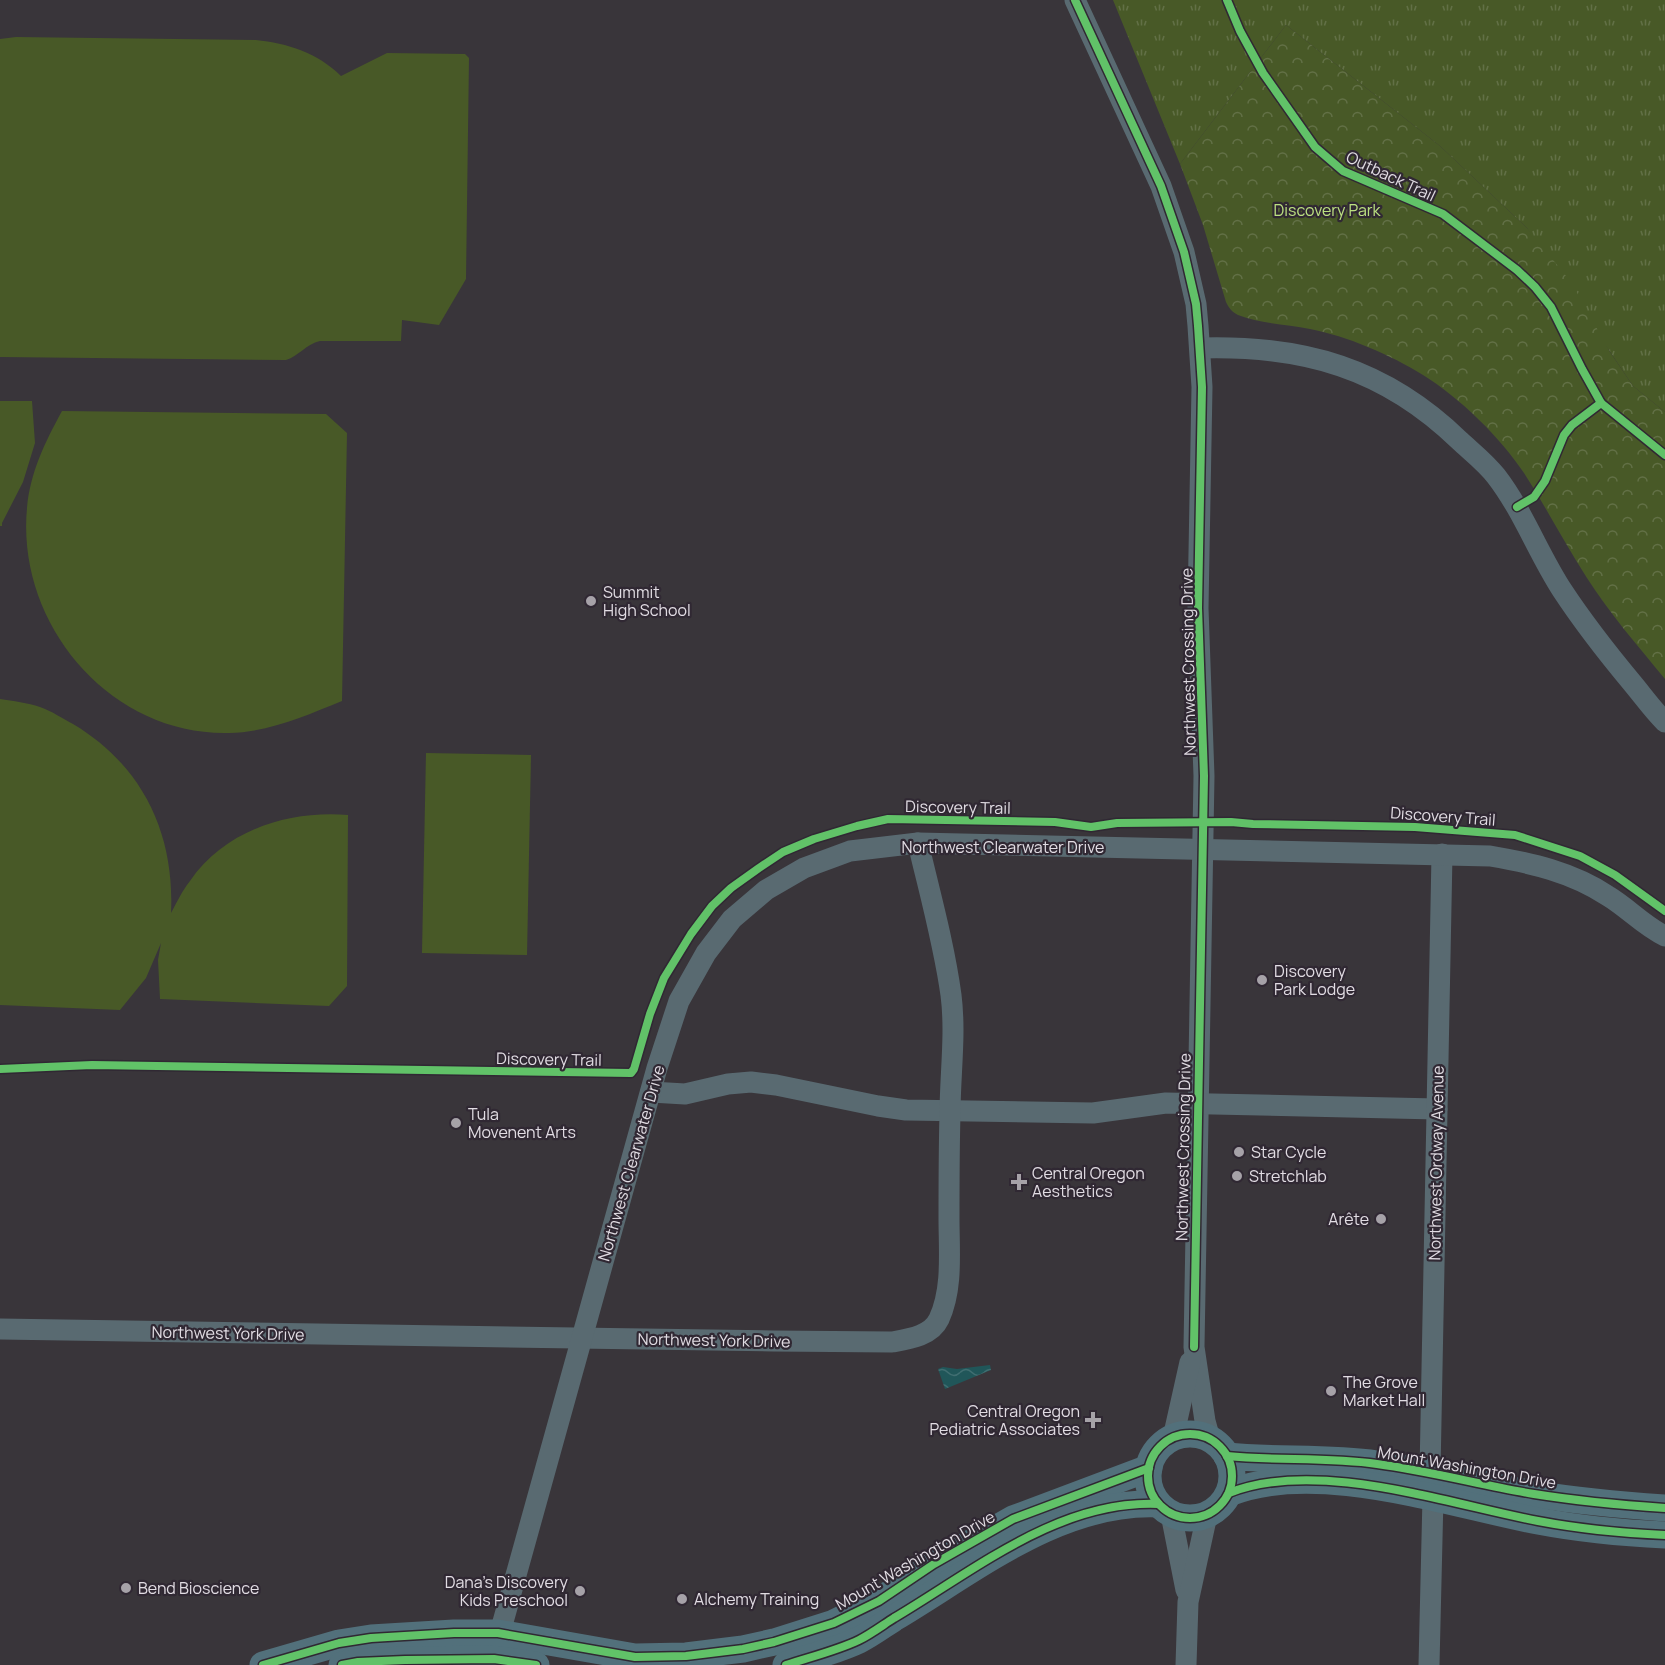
<svg xmlns="http://www.w3.org/2000/svg" width="1665" height="1665" font-family="Manrope,sans-serif">
	<style>
		.grass { fill: url(#grass-tufts) }
		.park { fill: url(#park-crowns) }
		.pitch { fill: #485927 }
		.water { fill: url(#water-waves) }
		.lines { fill: none; stroke-linecap: round; stroke-linejoin: round }
		.minor { stroke: #596a71; stroke-width: 21 }
		.major { stroke: #52707b; stroke-width: 27 }
		.cycleway-casing { stroke: #302833; stroke-width: 11 }
		.cycleway { stroke: #61c268; stroke-width: 8 }
		.poi-dot { fill: #a6a2a8; stroke: #302833; stroke-width: 2 }
		.labels { text-anchor: middle; stroke-width: 4.5; stroke-linejoin: round; paint-order: stroke }
		.street-label { font-size: 16px; fill: #e1dce3; stroke: #302833 }
		.park-label { font-size: 16px; fill: #bbe080; stroke: #302833 }
		.poi-label { font-size: 16px; fill: #e1dce3; stroke: #302833; text-anchor: start }
	</style>
	<defs>
		<pattern id="grass-tufts" width="24" height="20" patternUnits="userSpaceOnUse" patternTransform="scale(1.5)"><rect width="24" height="20" fill="#485927"/><path d="M3 7l-1-3M5 7V3M7 7l1-3M15 17l-1-3M17 17v-4M19 17l1-3" fill="none" stroke="#627046"/></pattern>
		<pattern id="park-crowns" width="20" height="18" patternUnits="userSpaceOnUse" patternTransform="scale(1.5)"><rect width="20" height="18" fill="#485927"/><path d="M2 6a3 3 0 1 1 6 0M12 15a3 3 0 1 1 6 0" fill="none" stroke="#627046"/></pattern>
		<pattern id="water-waves" width="16" height="10" patternUnits="userSpaceOnUse" patternTransform="scale(1.5)"><rect width="16" height="10" fill="#205659"/><path d="M0 5q4-4 8 0t8 0" fill="none" stroke="#406e71"/></pattern>
	</defs>
	<rect width="100%" height="100%" fill="#39353a"/>
	<polygon class="grass" points="1113,0 1665,0 1665,412 1633,386 1527,228 1440,146 1286,25 1180,164"/>
	<path class="park" d="M1286,25L1440,146L1527,228L1571,282L1610,352L1633,386L1665,412V679C1638,646 1610,614 1587,578C1565,544 1546,507 1524,473C1500,437 1460,398 1423,375C1391,355 1347,336 1310,329C1287,324 1260,324 1238,315C1232,312 1229,308 1226,302L1203,225L1180,164Z"/>
	<g class="pitch">
		<path d="M16,37L256,40C287,43 318,53 341,76L387,53L465,54L469,58L466,279L439,325L402,320L401,341H320C306,344 299,356 286,360L0,357V39Z"/>
		<polygon points="0,401 32,401 35,443 23,482 2,523 2,526 0,526"/>
		<path d="M62,411L326,414L347,433L342,701C305,716 269,732 229,733C110,736 16,624 27,508C30,473 45,442 62,411Z"/>
		<path d="M0,699C13,701 28,703 40,707C52,711 63,719 73,724C142,765 175,833 171,913C177,902 182,891 190,881C225,830 289,810 348,815L347,986L329,1006L160,999L158,960L161,943L146,978L120,1010L0,1005Z"/>
		<polygon points="426,753 531,755 527,955 422,953"/>
	</g>
	<polygon class="water" points="990,1365 991,1370 945,1389 938,1369 943,1367 957,1369"/>
	<g class="lines">
		<g class="minor">
			<polyline points="1075,0 1161,186 1184,252 1196,304 1198,326 1202,387 1198,608 1204,776 1194,1347 1205,1421 1210,1439"/>
			<path d="M1200,348C1303,345 1385,368 1460,441C1472,452 1486,463 1496,476C1523,511 1538,553 1562,590C1583,622 1608,654 1633,684C1643,696 1653,710 1665,722"/>
			<polyline points="651,1092 685,1094 728,1084 751,1082 776,1085 878,1106 906,1110 1093,1113 1166,1103 1437,1109"/>
			<path d="M0,1329L773,1341L892,1342C909,1339 931,1336 939,1319C953,1289 949,1251 949,1219C949,1184 949,1149 950,1114C950,1075 956,1034 951,995C944,944 930,894 918,843"/>
			<polyline points="1173,1438 1190,1362"/>
			<polyline points="1430,1472 1442,854"/>
			<polyline points="1171,1514 1186,1590"/>
			<path d="M496,1647L657,1068L679,1001L706,953L732,919L766,890L804,868L850,851L918,843L1490,856C1531,863 1572,872 1608,896C1628,908 1644,926 1665,936"/>
			<polyline points="1186,1665 1188,1602 1207,1515"/>
			<polyline points="1429,1665 1433,1497"/>
		</g>
		<g class="major">
			<circle cx="1190" cy="1476" r="42"/>
			<path d="M1227,1456C1277,1461 1327,1457 1377,1464C1430,1471 1481,1485 1534,1494C1578,1501 1621,1505 1665,1508"/>
			<path d="M1229,1493C1317,1458 1448,1504 1538,1521C1580,1529 1622,1533 1665,1535"/>
			<polyline points="263,1665 339,1643 371,1638 454,1633 498,1633 635,1657 686,1656 743,1649 774,1642 834,1623 879,1601 934,1564 1013,1519 1149,1468"/>
			<polyline points="342,1665 358,1662 405,1660 494,1659 536,1665"/>
			<path d="M786,1665C810,1657 836,1651 859,1640C871,1634 883,1625 894,1618C975,1570 1059,1500 1158,1504"/>
		</g>
		<g class="cycleway-casing">
			<g id="cycleway">
				<polyline points="1075,0 1161,186 1184,252 1196,304 1198,326 1202,387 1198,608 1204,776 1194,1347"/>
				<polyline points="1227,0 1240,31 1263,73 1315,147 1343,171 1443,214 1517,270 1535,287 1551,307 1582,369 1601,403 1665,455"/>
				<polyline points="1517,507 1534,497 1545,481 1564,435 1572,425 1601,403"/>
				<polyline points="0,1069 92,1065 631,1073 634,1069 650,1014 664,978 691,934 712,906 731,888 759,868 783,852 814,839 857,826 888,819 1055,822 1091,827 1117,823 1231,822 1253,824 1415,827 1515,835 1580,856 1615,875 1665,911"/>
				<circle cx="1190" cy="1476" r="42"/>
				<path d="M1227,1456C1277,1461 1327,1457 1377,1464C1430,1471 1481,1485 1534,1494C1578,1501 1621,1505 1665,1508"/>
				<path d="M1229,1493C1317,1458 1448,1504 1538,1521C1580,1529 1622,1533 1665,1535"/>
				<polyline points="263,1665 339,1643 371,1638 454,1633 498,1633 635,1657 686,1656 743,1649 774,1642 834,1623 879,1601 934,1564 1013,1519 1149,1468"/>
				<polyline points="342,1665 358,1662 405,1660 494,1659 536,1665"/>
				<path d="M786,1665C810,1657 836,1651 859,1640C871,1634 883,1625 894,1618C975,1570 1059,1500 1158,1504"/>
			</g>
		</g>
		<use href="#cycleway" class="cycleway"/>
	</g>
	<g class="poi-dot">
		<circle cx="591" cy="601" r="6"/>
		<circle cx="1262" cy="980" r="6"/>
		<circle cx="456" cy="1123" r="6"/>
		<circle cx="1239" cy="1152" r="6"/>
		<circle cx="1237" cy="1176" r="6"/>
		<path d="M1016 1173h6v6h6v6h-6v6h-6v-6h-6v-6h6z"/>
		<circle cx="1381" cy="1219" r="6"/>
		<circle cx="1331" cy="1391" r="6"/>
		<path d="M1090 1411h6v6h6v6h-6v6h-6v-6h-6v-6h6z"/>
		<circle cx="126" cy="1588" r="6"/>
		<circle cx="580" cy="1591" r="6"/>
		<circle cx="682" cy="1599" r="6"/>
	</g>
	<g class="labels">
		<g class="street-label">
			<text transform="translate(1391 176) rotate(25)" y="6">Outback Trail</text>
			<text transform="translate(1188 662) rotate(-91)" y="6">Northwest Crossing Drive</text>
			<text transform="translate(958 807) rotate(1)" y="6">Discovery Trail</text>
			<text transform="translate(1443 816) rotate(4)" y="6">Discovery Trail</text>
			<text x="1003" y="853">Northwest Clearwater Drive</text>
			<text transform="translate(549 1059) rotate(1)" y="6">Discovery Trail</text>
			<text transform="translate(1183 1147) rotate(-89)" y="6">Northwest Crossing Drive</text>
			<text transform="translate(631 1163) rotate(-74)" y="6">Northwest Clearwater Drive</text>
			<text transform="translate(1436 1163) rotate(-89)" y="6">Northwest Ordway Avenue</text>
			<text transform="translate(228 1333) rotate(1)" y="6">Northwest York Drive</text>
			<text transform="translate(714 1340) rotate(1)" y="6">Northwest York Drive</text>
			<text transform="translate(1467 1467) rotate(10)" y="6">Mount Washington Drive</text>
			<text transform="translate(915 1560) rotate(-30)" y="6">Mount Washington Drive</text>
		</g>
		<g class="park-label">
			<text x="1327" y="216">Discovery Park</text>
		</g>
		<g class="poi-label">
			<text x="603" y="598">Summit<tspan x="603" dy="18">High School</tspan></text>
			<text x="1274" y="977">Discovery<tspan x="1274" dy="18">Park Lodge</tspan></text>
			<text x="468" y="1120">Tula<tspan x="468" dy="18">Movenent Arts</tspan></text>
			<text x="1251" y="1158">Star Cycle</text>
			<text x="1032" y="1179">Central Oregon<tspan x="1032" dy="18">Aesthetics</tspan></text>
			<text x="1249" y="1182">Stretchlab</text>
			<text x="1369" y="1225" text-anchor="end">Arête</text>
			<text x="1343" y="1388">The Grove<tspan x="1343" dy="18">Market Hall</tspan></text>
			<text x="1080" y="1417" text-anchor="end">Central Oregon<tspan x="1080" dy="18">Pediatric Associates</tspan></text>
			<text x="568" y="1588" text-anchor="end">Dana's Discovery<tspan x="568" dy="18">Kids Preschool</tspan></text>
			<text x="138" y="1594">Bend Bioscience</text>
			<text x="694" y="1605">Alchemy Training</text>
		</g>
	</g>
</svg>
